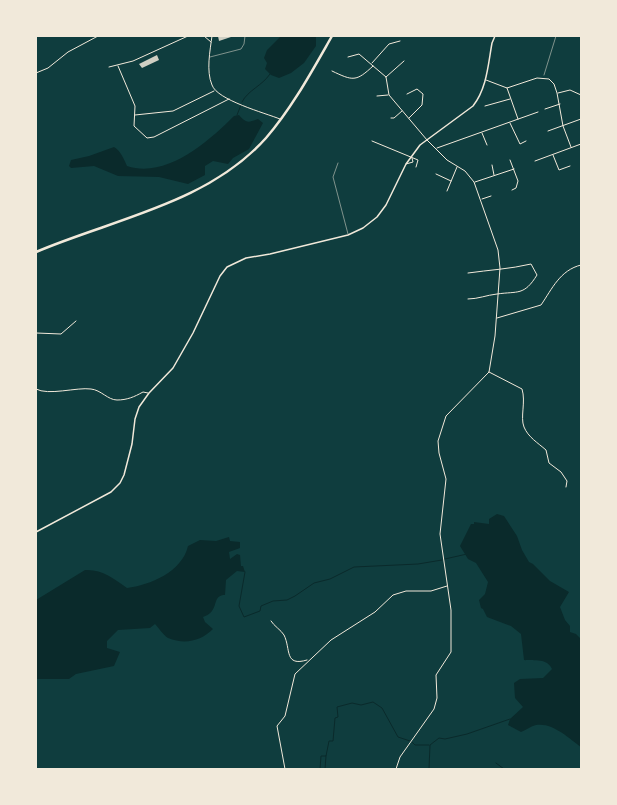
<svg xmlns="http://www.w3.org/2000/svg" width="617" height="805" font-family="Inter,sans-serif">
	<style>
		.water { fill: #0a2a2b }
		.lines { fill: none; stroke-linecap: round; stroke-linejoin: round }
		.stream { stroke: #0a2a2b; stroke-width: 1 }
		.building { fill: #cfcfc3 }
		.path { stroke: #f1e9da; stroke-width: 0.5 }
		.service { stroke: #f1e9da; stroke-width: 0.5 }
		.minor { stroke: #f1e9da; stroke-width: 1 }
		.tertiary { stroke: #f1e9da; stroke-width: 1.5 }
		.trunk { stroke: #f1e9da; stroke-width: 2.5 }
	</style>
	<rect width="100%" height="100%" fill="#0f3d3e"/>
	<g class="water">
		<polygon points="281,36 316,36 316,46 304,63 291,73 279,78 271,75 265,69 267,63 264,58 267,50"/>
		<path d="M239,115C246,123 248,123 258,119L263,123L249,149L233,158L228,164L213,161L205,166V175L188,184L159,177L118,176L94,166L71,168L69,166L71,160L89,156L114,147C120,150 124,159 127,166C166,179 208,142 234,116Z"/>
		<path d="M497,514L504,516L517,536L522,550L529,562L533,564L550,581L569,592L560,607L565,620L570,626V632L576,634L581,639V747C569,738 552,722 536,725C531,726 526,730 521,732L508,725L510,719L523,707L515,698L514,683L520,679L543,678L552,669C547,658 535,661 524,660L521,634L511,626L487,617L483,609L481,608L479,600L485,594L488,582L476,563L468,559L460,546L471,524H474V522L489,524V519Z"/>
		<path d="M229,537L230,541L240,542V548L229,552L230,559L237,554L240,555L241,566H243L245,572L237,571L226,580L225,595C214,595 217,605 212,611C210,614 206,616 203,617L205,622L213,629C201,641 185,645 168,638C163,635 159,628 155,624L150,628L118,630L107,641V648L120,652L114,666L76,674L69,679H36V600L85,570C102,569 113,578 127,588C150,585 182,572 188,546L200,540L216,541Z"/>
	</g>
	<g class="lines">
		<g class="stream">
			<path d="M242,102C248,90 262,86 270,74"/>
			<polyline points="237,115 241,105"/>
			<polyline points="445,559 467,554"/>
			<polyline points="245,572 239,606 244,617 260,611 261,606 273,601 287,600 295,596 314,583 330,579 354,567 418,564 442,560"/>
			<polyline points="412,742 415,745 429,745"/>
			<polyline points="496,763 504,769"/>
			<polyline points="320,769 321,756 326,756 329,741 333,741 335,718 338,717 337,707 352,703 361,705 373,702 382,708 398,737 410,741"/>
			<polyline points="325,769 326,756"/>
			<polyline points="429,769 430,745 439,738 445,739 467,734 510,719"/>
		</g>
	</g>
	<g class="building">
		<polygon points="218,36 234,36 219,41"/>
		<polygon points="157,55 159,60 142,68 139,64"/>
	</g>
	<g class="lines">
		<polyline class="path" points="544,75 556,36"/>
		<g class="service">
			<polyline points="210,57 241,49 244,44 245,36"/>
			<polyline points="338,163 333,177 348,234"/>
		</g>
		<g class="minor">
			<polyline points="204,36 211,42"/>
			<path d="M212,36C210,51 206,71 212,85C217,100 265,113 280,119"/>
			<polyline points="348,57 359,54 386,77 389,95 427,140 447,160 465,171 474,182 498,250 500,268 495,336 489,372 446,416 438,441 439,453 446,479 440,534 451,610 451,652 436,675 437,698 434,709 400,757 396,769"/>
			<polyline points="372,63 389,44 400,41"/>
			<polyline points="118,66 135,106 134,126 147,138 154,137 229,99"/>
			<polyline points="109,67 133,61 188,36"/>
			<path d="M332,71C353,81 356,82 373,66"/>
			<polyline points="36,73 48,68 68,52 98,36"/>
			<polyline points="386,77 404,61"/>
			<polyline points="486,80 507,88 537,78 549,79 554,84 557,93 563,126 571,147"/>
			<polyline points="507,88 518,119"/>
			<polyline points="558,93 570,90 581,95"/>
			<polyline points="407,94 417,89 423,94 422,105 409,118"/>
			<polyline points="377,96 388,95"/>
			<polyline points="485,106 510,99"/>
			<polyline points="545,109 560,104"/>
			<polyline points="135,115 173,111 214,91"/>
			<polyline points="391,118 394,118 402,111"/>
			<polyline points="510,123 520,144 526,141"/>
			<polyline points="548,131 581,119"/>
			<polyline points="482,133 487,145"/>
			<polyline points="372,141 418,160 416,167"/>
			<polyline points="437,148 538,112"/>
			<polyline points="553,155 559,170 570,166"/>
			<polyline points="510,160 518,181 516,188 512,190"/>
			<polyline points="535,161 581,144"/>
			<polyline points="406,164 413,162 412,158"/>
			<polyline points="492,165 494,175"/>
			<polyline points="436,174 451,181"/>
			<polyline points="475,182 514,169"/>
			<polyline points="447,191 457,167"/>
			<polyline points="482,199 491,196"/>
			<path d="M468,273C489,270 510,269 531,264L537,275C524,296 518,291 497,294C487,295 478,299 468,299"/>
			<path d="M497,318L541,305C552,289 560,270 581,265"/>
			<polyline points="36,333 61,334 76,321"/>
			<path d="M489,372L522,389C526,402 520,417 524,427C528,437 538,443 546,450L549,463L561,472L567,481L566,487"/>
			<path d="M36,389C48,396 77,387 91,389C101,390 108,400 117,400C127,400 134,397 143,392L148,393"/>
			<path d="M271,621C274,626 281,630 284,635C291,649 284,667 307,660"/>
			<polyline points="285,769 277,726 285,716 295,674 331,640 375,612 393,595 406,591 431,591 447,586"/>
		</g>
		<path class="tertiary" d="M36,532L111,492L120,483L124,475L132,444L135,419L139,407L149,393L173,368L193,333L220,276L227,267L246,258L270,254L348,235L363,228L377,217L386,205L406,164L420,145L473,106C487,88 488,65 492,43L495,36"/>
		<path class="trunk" d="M36,252C113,219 207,204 266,138C292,108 312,71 332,36"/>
	</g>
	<rect width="617" height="805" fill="none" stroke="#f1e9da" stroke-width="74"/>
</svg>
